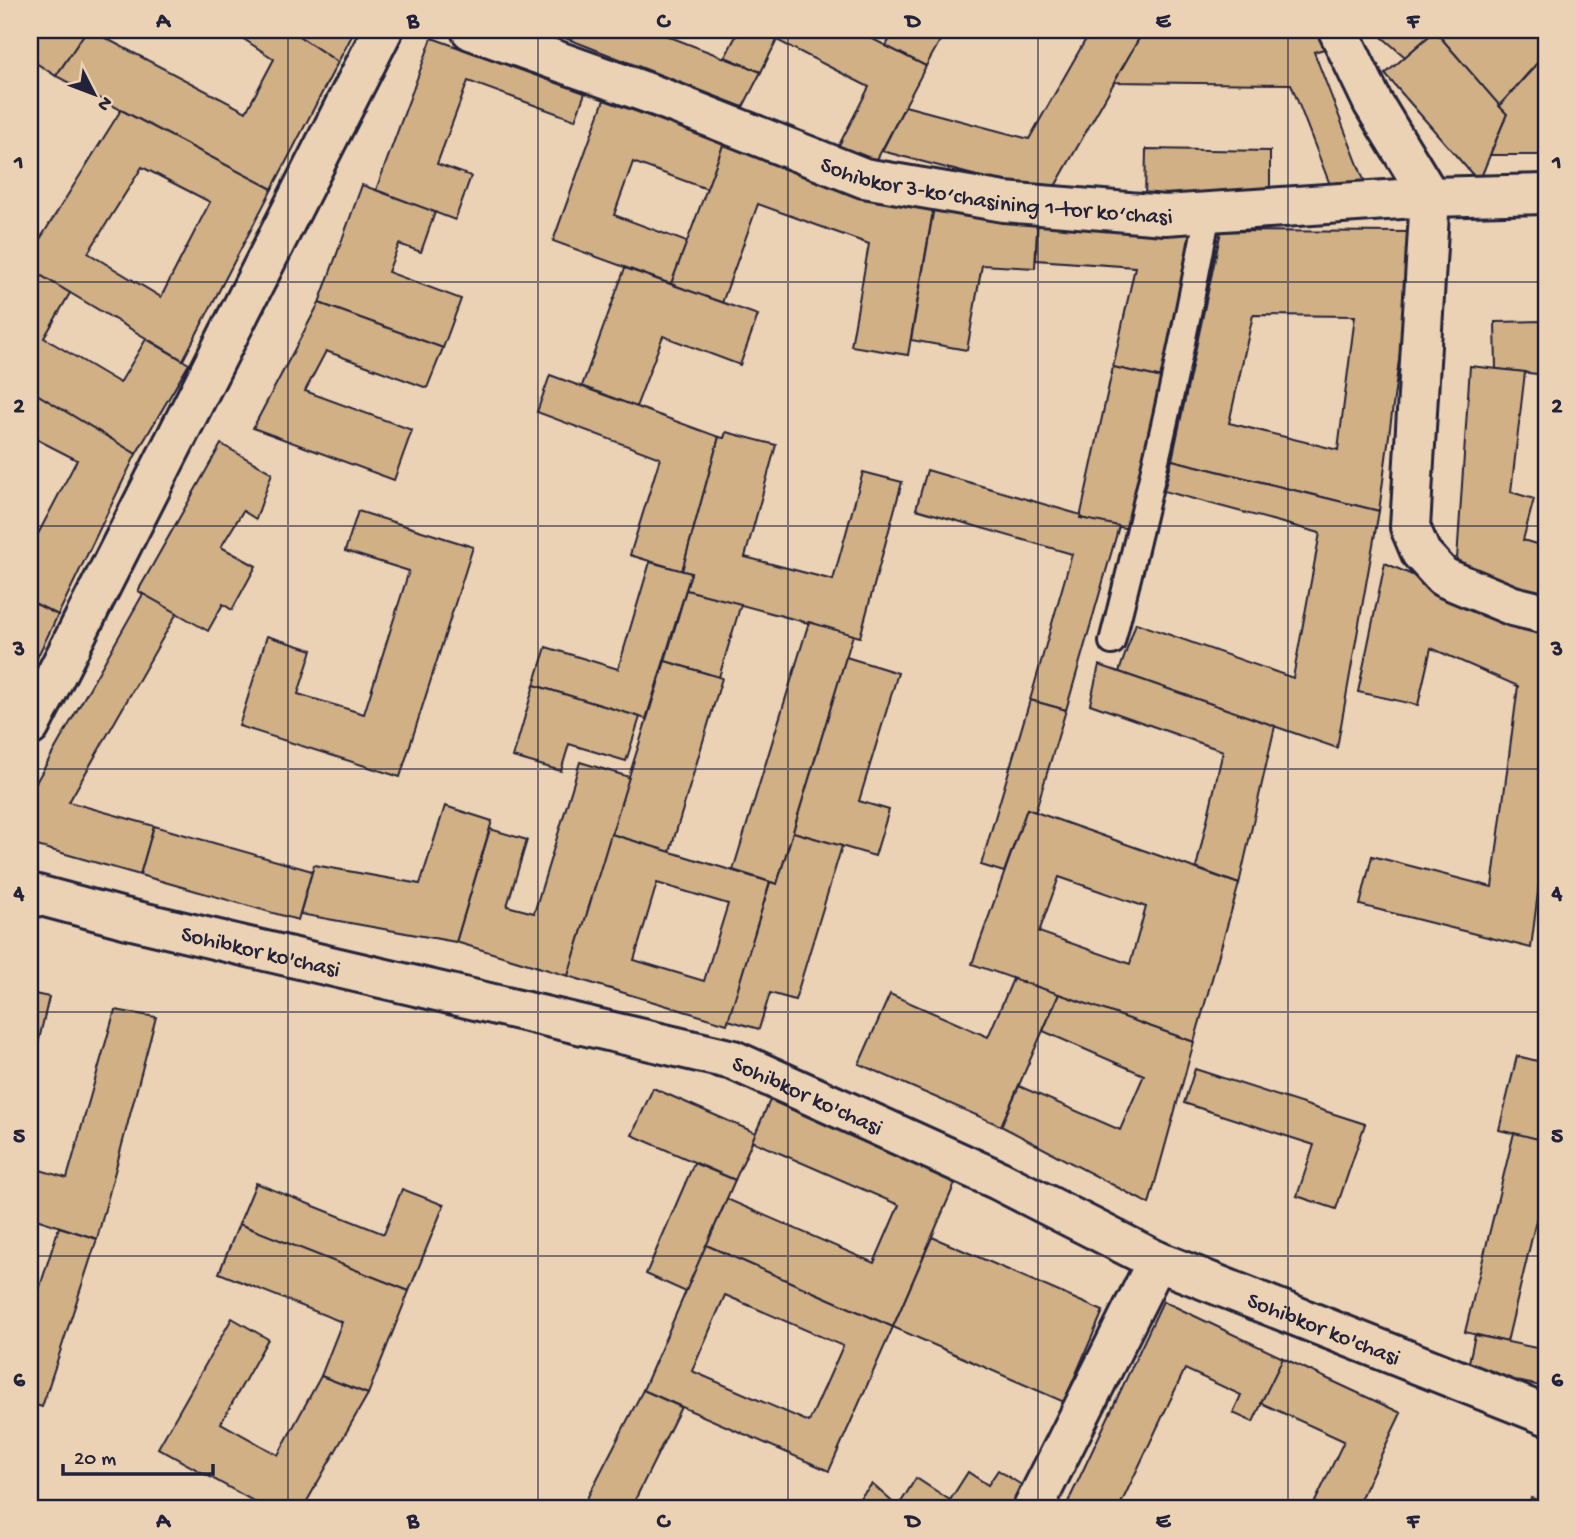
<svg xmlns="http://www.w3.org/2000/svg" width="1576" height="1538" font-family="'Gochi Hand',sans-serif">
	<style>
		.building { fill: #d1b085; stroke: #22223b; stroke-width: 2; fill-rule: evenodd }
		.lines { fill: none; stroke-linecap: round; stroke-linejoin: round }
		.lane-casing { stroke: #22223b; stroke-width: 30 }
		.street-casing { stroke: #22223b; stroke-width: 44 }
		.secondary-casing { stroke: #22223b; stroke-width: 44 }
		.lane { stroke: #ecd2b4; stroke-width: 24 }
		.street { stroke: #ecd2b4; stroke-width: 38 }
		.secondary { stroke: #ecd2b4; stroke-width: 38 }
		.grid { fill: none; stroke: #22223b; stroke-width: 2; stroke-opacity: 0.55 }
		.labels { text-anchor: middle; stroke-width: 5; stroke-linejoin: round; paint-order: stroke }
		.street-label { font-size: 23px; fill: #22223b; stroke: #ecd2b4 }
		.neatline { fill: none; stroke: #22223b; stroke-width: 2.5 }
		.grid-label { font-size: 23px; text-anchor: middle; font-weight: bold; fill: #22223b }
	</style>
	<rect width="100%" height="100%" fill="#ecd2b4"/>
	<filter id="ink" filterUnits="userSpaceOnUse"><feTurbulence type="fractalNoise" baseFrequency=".0143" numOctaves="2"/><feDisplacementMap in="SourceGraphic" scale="14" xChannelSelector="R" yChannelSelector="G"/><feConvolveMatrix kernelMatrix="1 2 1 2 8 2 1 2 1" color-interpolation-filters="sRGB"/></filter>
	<g filter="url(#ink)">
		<g class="building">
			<polygon points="30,30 87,30 56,76 30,59"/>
			<polygon points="87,30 90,30 246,112 274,59 230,30 290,30 338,62 272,189 56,76"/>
			<polygon points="290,30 355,30 338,62"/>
			<polygon points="545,30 652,30 761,72 743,107"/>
			<polygon points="739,30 855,30 926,66 874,165 838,147 869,87 777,40 761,72 725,57"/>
			<polygon points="894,30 946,30 926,66 886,46"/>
			<polygon points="1091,30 1144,30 1050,195 882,151 905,106 1029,139"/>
			<polygon points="1144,30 1317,30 1324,49 1314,52 1369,193 1334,195 1291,84 1114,82"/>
			<polygon points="1374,30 1546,30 1546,53 1499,106 1435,31 1405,57"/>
			<polygon points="1435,31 1507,114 1479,182 1385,74"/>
			<polygon points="432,38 585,93 575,120 468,81 437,164 471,176 455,220 376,190"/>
			<polygon points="1538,63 1546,63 1546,155 1490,155 1507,114 1499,106"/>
			<polygon points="604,100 724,143 707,189 633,162 614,215 687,242 671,284 553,241"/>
			<path d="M121,110L272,189L183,360L30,269V255ZM142,167L210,202L161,297L88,253Z"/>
			<polygon points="724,143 933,211 908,355 851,346 869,244 758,204 722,303 671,284"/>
			<polygon points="1146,149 1270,151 1270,202 1145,200"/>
			<polygon points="362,185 435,212 421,252 399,244 388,272 461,299 443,348 319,303"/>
			<polygon points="934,207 1038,212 1035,268 982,265 967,350 911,340"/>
			<polygon points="1038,212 1195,224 1162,378 1113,367 1135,267 1036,260"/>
			<path d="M1221,231L1416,232L1379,511L1172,460ZM1253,315L1355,316L1338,450L1229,423Z"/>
			<polygon points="625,268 758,315 740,365 663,336 636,407 582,386"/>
			<polygon points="30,269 70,293 44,338 120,383 146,339 189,364 136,454 30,390"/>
			<polygon points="319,303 443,348 427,388 326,351 305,391 412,430 394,480 253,428"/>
			<polygon points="1546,321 1546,375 1496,369 1495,322"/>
			<polygon points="1470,366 1525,372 1511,492 1534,499 1523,540 1546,547 1546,598 1456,574"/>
			<polygon points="1113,367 1162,378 1129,529 1080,518"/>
			<polygon points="550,375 719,437 682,571 630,555 660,458 537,412"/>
			<polygon points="30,390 136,454 58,615 30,601 30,549 77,460 30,436"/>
			<polygon points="726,432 776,445 745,557 833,580 863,472 902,482 860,637 686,590 691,573 682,571 719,437 724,438"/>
			<polygon points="221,444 272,473 256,519 243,511 221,547 256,566 232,610 223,604 208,631 138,591"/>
			<polygon points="1172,460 1379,511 1337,748 1119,672 1136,623 1293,678 1320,533 1164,491"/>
			<polygon points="927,470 1081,515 1080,518 1119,526 1066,710 1030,700 1072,554 916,509"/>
			<polygon points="358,511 473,547 400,777 239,726 267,636 312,650 298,694 364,714 409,571 345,551"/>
			<polygon points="650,562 691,573 646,719 534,685 546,647 618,669"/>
			<polygon points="1385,563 1546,634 1546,829 1531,948 1360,905 1372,856 1492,887 1518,686 1431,648 1418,705 1358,692"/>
			<polygon points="686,590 741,604 719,677 665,661"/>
			<polygon points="143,594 177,613 69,802 154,826 140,875 30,844 30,793"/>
			<polygon points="30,601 58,615 30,672"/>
			<polygon points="809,622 853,635 777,884 733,870"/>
			<polygon points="846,657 898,673 859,801 889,810 875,856 793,832"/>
			<polygon points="665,661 722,678 670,852 611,834"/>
			<polygon points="1099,665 1275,726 1239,884 1196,868 1223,751 1090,704"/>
			<polygon points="534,685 640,717 626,761 569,744 561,771 513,757"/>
			<polygon points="1030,700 1066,710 1035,813 1027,809 1004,872 981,865"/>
			<polygon points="580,762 629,777 568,976 456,942 490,829 527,840 507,906 534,913"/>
			<polygon points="445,806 492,821 456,942 300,914 314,865 420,884"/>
			<path d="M1027,809L1239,884L1194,1042L972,964ZM1059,877L1146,907L1130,964L1039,932Z"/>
			<polygon points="154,826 312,871 298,920 140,875"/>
			<polygon points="793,832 842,846 795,1000 770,993 759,1029 728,1020 770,882 777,884"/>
			<path d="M611,834L770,882L727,1024L568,976ZM657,883L728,904L704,981L634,960Z"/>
			<polygon points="1013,979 1059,994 1001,1126 859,1064 890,994 988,1037"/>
			<polygon points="30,993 49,997 30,1078"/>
			<polygon points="1059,994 1194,1042 1149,1204 1001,1126 1019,1086 1120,1130 1144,1075 1043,1031"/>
			<polygon points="115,1010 156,1017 97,1239 30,1217 30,1167 67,1178"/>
			<polygon points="1517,1056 1546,1063 1546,1141 1499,1130"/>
			<polygon points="1195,1069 1365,1124 1336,1209 1297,1196 1314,1145 1184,1103"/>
			<polygon points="653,1088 756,1133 735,1180 632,1135"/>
			<polygon points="770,1100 956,1181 893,1327 706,1245 727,1199 874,1263 899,1205 752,1141"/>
			<polygon points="1514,1133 1546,1141 1546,1179 1507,1342 1465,1332"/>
			<polygon points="694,1163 735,1180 686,1292 646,1274"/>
			<polygon points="256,1183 384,1234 402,1189 444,1205 409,1291 239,1224"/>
			<polygon points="239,1224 409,1291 368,1394 321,1376 342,1322 219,1273"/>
			<polygon points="59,1227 97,1239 42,1407 30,1403 30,1318"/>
			<polygon points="932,1237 1103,1311 1064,1402 893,1327"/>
			<path d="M706,1245L893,1327L829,1471L643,1390ZM725,1295L843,1346L809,1422L692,1371Z"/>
			<polygon points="1163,1301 1283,1358 1253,1422 1233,1413 1241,1395 1185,1369 1119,1508 1080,1508 1068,1502"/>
			<polygon points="232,1318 268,1339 221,1423 278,1455 321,1376 368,1394 303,1508 266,1508 158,1448"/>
			<polygon points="1475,1335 1546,1350 1546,1387 1467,1371"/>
			<polygon points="1283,1358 1401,1413 1356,1508 1312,1508 1344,1441 1261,1403"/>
			<polygon points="643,1390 681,1407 631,1508 582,1508"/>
			<polygon points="998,1470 1031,1491 1020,1508 898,1507 916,1478 950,1500 968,1472 988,1485"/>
			<polygon points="872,1484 898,1507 899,1508 851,1508"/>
			<polygon points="1531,1498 1546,1502 1546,1508 1528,1508"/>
		</g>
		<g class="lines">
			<g class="lane-casing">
				<path id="lane" d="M1112,642C1148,500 1181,357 1208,212"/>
			</g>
			<g class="street-casing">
				<g id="street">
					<path id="s1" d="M471,30L659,97L864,178L1004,202L1165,215L1430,197L1546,194"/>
					<polyline points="1338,30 1373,103 1430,197 1410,527 1421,553 1443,577 1513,606 1546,614"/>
					<polyline points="30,726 383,30"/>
					<polyline points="1033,1508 1157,1261"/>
				</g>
			</g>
			<g class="secondary-casing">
				<g id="secondary">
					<path id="s2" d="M30,893L124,918L733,1060L998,1180L1157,1261L1546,1415"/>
				</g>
			</g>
			<use href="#lane" class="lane"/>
			<use href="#street" class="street"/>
			<use href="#secondary" class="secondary"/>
		</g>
	</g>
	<path class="grid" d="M288,30V1508M538,30V1508M788,30V1508M1038,30V1508M1288,30V1508M30,282H1546M30,526H1546M30,769H1546M30,1012H1546M30,1256H1546"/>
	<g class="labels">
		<g class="street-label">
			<text dy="8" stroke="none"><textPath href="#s1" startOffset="553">Sohibkor 3-ko‘chasining 1-tor ko‘chasi</textPath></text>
			<text dy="8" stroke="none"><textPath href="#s2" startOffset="238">Sohibkor ko'chasi</textPath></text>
			<text dy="8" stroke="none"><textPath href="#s2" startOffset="805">Sohibkor ko'chasi</textPath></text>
			<text dy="8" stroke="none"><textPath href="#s2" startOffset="1372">Sohibkor ko'chasi</textPath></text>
		</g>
	</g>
	<rect width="1576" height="1538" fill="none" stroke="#ecd2b4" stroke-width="77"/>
	<g transform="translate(94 94) rotate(132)" stroke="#ecd2b4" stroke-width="5" paint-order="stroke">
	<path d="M0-5L12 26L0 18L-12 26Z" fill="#22223b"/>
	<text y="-10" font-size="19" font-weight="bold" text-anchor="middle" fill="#22223b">N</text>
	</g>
	<path d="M63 1464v10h150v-10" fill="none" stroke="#22223b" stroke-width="3.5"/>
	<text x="74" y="1464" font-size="21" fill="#22223b" stroke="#ecd2b4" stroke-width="5" paint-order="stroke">20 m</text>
	<rect x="38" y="38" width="1500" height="1462" class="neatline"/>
	<g class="grid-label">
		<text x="163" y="27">A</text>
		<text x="413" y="27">B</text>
		<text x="663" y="27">C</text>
		<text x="913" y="27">D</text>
		<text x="1163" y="27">E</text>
		<text x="1413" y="27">F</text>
		<text x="19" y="168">1</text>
		<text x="1557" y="168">1</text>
		<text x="19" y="412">2</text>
		<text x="1557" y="412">2</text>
		<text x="19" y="655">3</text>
		<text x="1557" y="655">3</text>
		<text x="19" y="899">4</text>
		<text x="1557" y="899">4</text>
		<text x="19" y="1142">5</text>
		<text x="1557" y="1142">5</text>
		<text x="19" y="1386">6</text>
		<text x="1557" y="1386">6</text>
		<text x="163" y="1527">A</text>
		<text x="413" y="1527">B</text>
		<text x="663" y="1527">C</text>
		<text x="913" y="1527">D</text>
		<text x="1163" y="1527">E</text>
		<text x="1413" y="1527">F</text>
	</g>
</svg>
